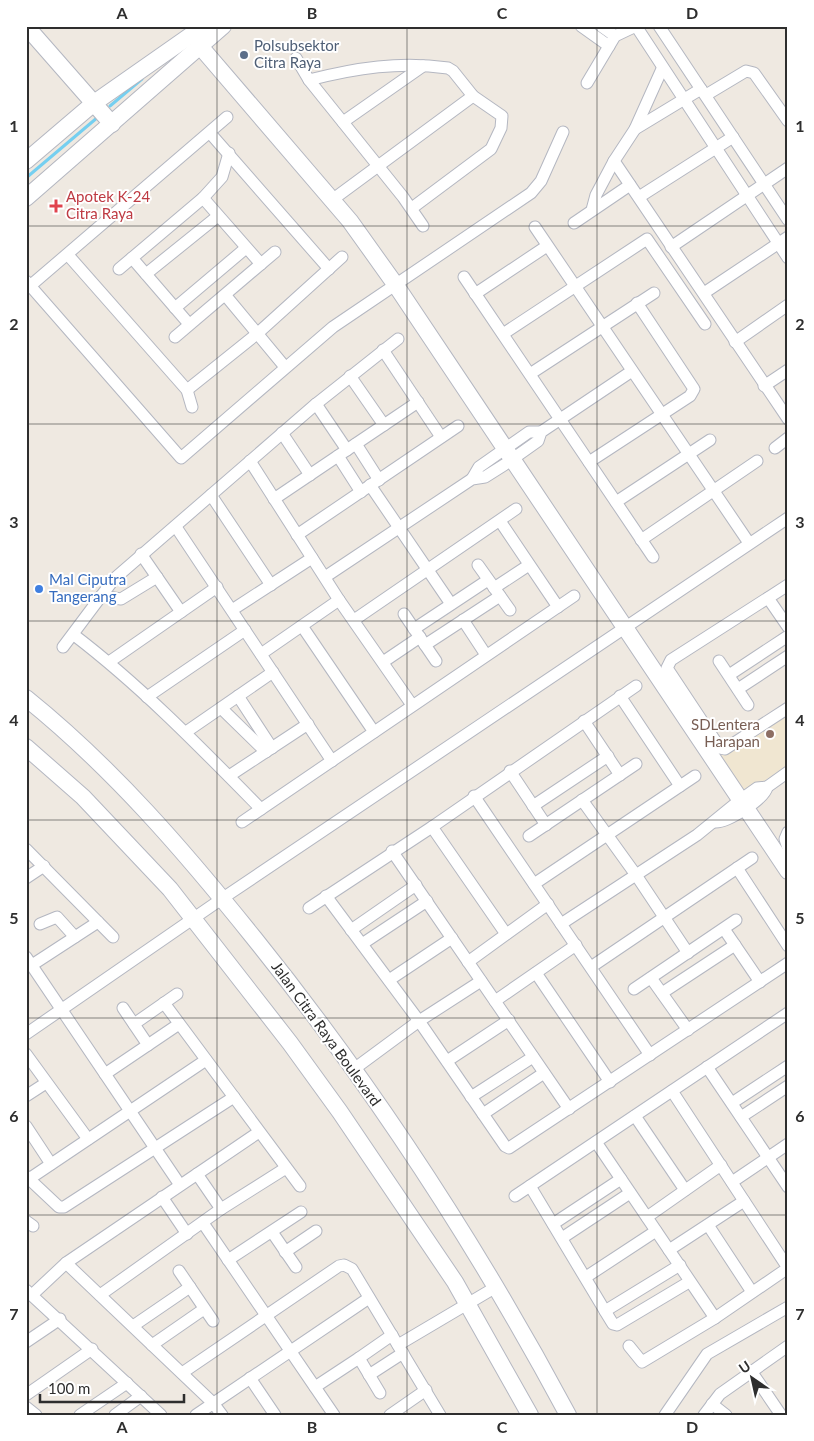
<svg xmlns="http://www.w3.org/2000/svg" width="814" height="1441" font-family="Lato,sans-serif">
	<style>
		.education { fill: #f0e6d1 }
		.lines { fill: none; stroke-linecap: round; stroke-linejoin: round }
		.stream { stroke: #75cff0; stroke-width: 3 }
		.street-casing { stroke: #b4b7c1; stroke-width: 13 }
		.secondary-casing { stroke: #b4b7c1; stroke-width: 18 }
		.street { stroke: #fff; stroke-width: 11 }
		.secondary { stroke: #fff; stroke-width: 16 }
		.grid { fill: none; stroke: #2e2e2e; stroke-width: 1; stroke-opacity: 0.55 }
		.service-dot { fill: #5c6f8a; stroke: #fff; stroke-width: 2 }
		.health-dot { fill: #e0444e; stroke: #fff; stroke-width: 2 }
		.shop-dot { fill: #3f7fe0; stroke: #fff; stroke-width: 2 }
		.education-dot { fill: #8d6e63; stroke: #fff; stroke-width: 2 }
		.labels { text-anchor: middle; stroke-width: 4; stroke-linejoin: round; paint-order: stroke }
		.service-label { font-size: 15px; fill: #4e5e75; stroke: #fff; text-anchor: start }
		.health-label { font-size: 15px; fill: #be3a42; stroke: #fff; text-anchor: start }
		.shop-label { font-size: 15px; fill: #366cbe; stroke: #fff; text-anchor: start }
		.education-label { font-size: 15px; fill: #785e54; stroke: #fff; text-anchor: end }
		.street-label { font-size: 15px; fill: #2e2e2e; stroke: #fff }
		.neatline { fill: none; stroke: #2e2e2e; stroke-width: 2 }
		.grid-label { font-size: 16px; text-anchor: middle; font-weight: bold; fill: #2e2e2e }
	</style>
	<rect width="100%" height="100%" fill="#efe9e1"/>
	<polygon class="education" points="788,712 788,765 744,794 719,757"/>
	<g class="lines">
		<g class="stream">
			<polyline points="110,106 142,79"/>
			<polyline points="26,178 98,117"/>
		</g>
		<g class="street-casing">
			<g id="street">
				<polyline points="581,26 609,46"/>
				<polyline points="601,26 615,36"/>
				<polyline points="636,26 788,258"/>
				<polyline points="659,26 788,220"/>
				<polyline points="296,58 309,80 403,197 423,226"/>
				<polyline points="662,69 635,129 614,161 788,419"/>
				<path d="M309,80C356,68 400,61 448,68L453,71L473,96L502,116L501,128L491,149L412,208"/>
				<polyline points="587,83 615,36 636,26"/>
				<polyline points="706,95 746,71 754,73 788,121"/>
				<polyline points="343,122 423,66"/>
				<polyline points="635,129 701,89"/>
				<polyline points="210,133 329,269"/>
				<polyline points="639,197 733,137"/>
				<polyline points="203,198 261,264"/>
				<polyline points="332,200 473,96"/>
				<polyline points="592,210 596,195 614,161"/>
				<polyline points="574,223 630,185"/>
				<polyline points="535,227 749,543"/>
				<polyline points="671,247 788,168"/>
				<polyline points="68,255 187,390 192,407"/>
				<polyline points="132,258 189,324"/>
				<polyline points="119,269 203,198 222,177 229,153"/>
				<polyline points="146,274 218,216"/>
				<polyline points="464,277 653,557"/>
				<polyline points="26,281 181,458 333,327 531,193 541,181 563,132"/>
				<polyline points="30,286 227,117"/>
				<polyline points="704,293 788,237"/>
				<polyline points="475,294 547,246"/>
				<polyline points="226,296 285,367"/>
				<polyline points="175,308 246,248"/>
				<polyline points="503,334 647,239 705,324"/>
				<polyline points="175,337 275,252"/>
				<polyline points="735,342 788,305"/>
				<polyline points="383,350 441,437"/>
				<polyline points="530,374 654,293"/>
				<polyline points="350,376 384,425"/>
				<polyline points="764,386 788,370"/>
				<polyline points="187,390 258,333 342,257"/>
				<polyline points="316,404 347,450"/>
				<polyline points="282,433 310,475"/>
				<polyline points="356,444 379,480"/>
				<polyline points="775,448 788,438"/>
				<polyline points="338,456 361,492"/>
				<polyline points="250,461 339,600 412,705"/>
				<polyline points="589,462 690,396 694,389 637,303"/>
				<polyline points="472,479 479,467 529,432 541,432"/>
				<polyline points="370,485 451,604"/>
				<polyline points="211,495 271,585"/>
				<polyline points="274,499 418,402"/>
				<polyline points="616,502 710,440"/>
				<polyline points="500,521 558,607"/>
				<polyline points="176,527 332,761"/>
				<polyline points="297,535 458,426"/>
				<polyline points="641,540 757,461"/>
				<polyline points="141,554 181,612"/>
				<polyline points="478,565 510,610"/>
				<polyline points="325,577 472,479 485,477 504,465 538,441 541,432 632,371"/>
				<polyline points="788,585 671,660 667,668 720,748 725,749 788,708"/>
				<polyline points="494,588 529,565"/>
				<polyline points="101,596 121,599 157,577"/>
				<polyline points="768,598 788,627"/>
				<polyline points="232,610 312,558"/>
				<polyline points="404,614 436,661"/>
				<polyline points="354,620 516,509"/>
				<polyline points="463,620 486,655"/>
				<polyline points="302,626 374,732"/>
				<polyline points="414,629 488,580"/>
				<path d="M74,635C142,687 201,748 261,809"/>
				<polyline points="425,645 500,596"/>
				<polyline points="63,647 114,579 316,404 398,339"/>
				<polyline points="261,654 339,600"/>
				<polyline points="719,661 748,705"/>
				<polyline points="109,662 217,587"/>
				<polyline points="383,662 420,637"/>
				<polyline points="729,675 788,636"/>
				<polyline points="738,689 788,656"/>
				<polyline points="238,696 272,748"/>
				<polyline points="620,696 680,786"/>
				<polyline points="147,697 245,630"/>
				<polyline points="221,708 266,752"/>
				<polyline points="584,721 620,775"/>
				<polyline points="186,732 273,672"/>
				<polyline points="510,771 546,825"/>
				<polyline points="229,776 308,724"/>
				<polyline points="474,796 650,1055"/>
				<polyline points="582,800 636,875 688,953"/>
				<polyline points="533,806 608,756"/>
				<polyline points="242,822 574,596"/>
				<path d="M715,822C727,823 765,799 767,787"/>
				<polyline points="432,827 506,934"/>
				<polyline points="788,832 785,839 788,848"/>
				<polyline points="529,836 636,764"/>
				<polyline points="26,849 113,937"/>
				<polyline points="392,851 569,1109"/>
				<polyline points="737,868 788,946"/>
				<polyline points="26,878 44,866"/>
				<polyline points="534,884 695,776"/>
				<polyline points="326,896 419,1021 505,1146 509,1148 788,963"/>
				<polyline points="309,908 432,827 636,686"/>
				<polyline points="40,924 57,917 75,937"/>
				<polyline points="561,924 697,835 740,800 757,788 767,787 788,772"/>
				<polyline points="724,929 760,982"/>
				<polyline points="351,930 416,885"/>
				<polyline points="362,944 427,901"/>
				<polyline points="26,957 180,1185"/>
				<polyline points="468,962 548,904"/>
				<polyline points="32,965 98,922"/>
				<polyline points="591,967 752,858"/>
				<polyline points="536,973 610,1082"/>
				<polyline points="651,978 688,1030"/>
				<polyline points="389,980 452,938"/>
				<polyline points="634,989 736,920"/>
				<polyline points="662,993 735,945"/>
				<polyline points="495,1001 576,945"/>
				<polyline points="164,1003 300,1186"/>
				<polyline points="123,1008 148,1045"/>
				<polyline points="134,1024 177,994"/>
				<polyline points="26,1034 223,898 788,518"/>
				<polyline points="26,1054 88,1139"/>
				<polyline points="447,1061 509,1020"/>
				<polyline points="707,1067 788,1187"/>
				<polyline points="354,1069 419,1021 481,981"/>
				<polyline points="105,1074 179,1024"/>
				<polyline points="26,1096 46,1083"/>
				<polyline points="471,1097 533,1057"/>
				<polyline points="732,1103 788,1066"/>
				<polyline points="483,1114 544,1073"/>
				<polyline points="635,1116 685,1190"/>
				<polyline points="741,1117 788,1086"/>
				<polyline points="26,1126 51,1164"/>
				<polyline points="596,1142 715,1318"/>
				<polyline points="197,1174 221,1209"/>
				<polyline points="26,1176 59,1207 64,1207 234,1097"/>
				<polyline points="29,1179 206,1060"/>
				<polyline points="732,1182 788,1144"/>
				<polyline points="530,1186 605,1311 680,1265"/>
				<polyline points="515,1196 788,1013"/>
				<polyline points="162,1197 187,1234"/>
				<polyline points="647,1217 721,1165"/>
				<polyline points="26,1221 33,1226"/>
				<polyline points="203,1223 334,1415"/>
				<polyline points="553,1224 621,1179"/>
				<polyline points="708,1225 752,1292"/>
				<polyline points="272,1232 296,1267"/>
				<polyline points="562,1238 630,1193"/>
				<polyline points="669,1250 744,1201"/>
				<polyline points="285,1252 316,1231"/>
				<polyline points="228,1260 301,1212"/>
				<polyline points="179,1271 213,1321"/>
				<polyline points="586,1277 656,1231"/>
				<polyline points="26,1290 161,1415"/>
				<polyline points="33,1294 66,1263"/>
				<polyline points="100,1295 221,1209 286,1168"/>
				<polyline points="605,1311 613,1324 617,1325 689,1282"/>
				<polyline points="133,1326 190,1287"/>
				<polyline points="26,1342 60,1319"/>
				<polyline points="152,1345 204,1309"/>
				<polyline points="398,1345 496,1287"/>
				<polyline points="629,1346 642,1362 715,1318 788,1268 672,1091"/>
				<polyline points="359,1358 392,1335"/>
				<polyline points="751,1371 781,1415"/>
				<polyline points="182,1373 339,1266 344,1265 352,1269 440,1415"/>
				<polyline points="369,1375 403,1353"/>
				<polyline points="250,1378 275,1415"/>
				<polyline points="315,1387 359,1358 380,1393"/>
				<polyline points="26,1395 92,1349"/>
				<polyline points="712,1404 726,1415"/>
				<polyline points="26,1407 36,1415"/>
				<polyline points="80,1415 127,1383"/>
				<polyline points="115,1415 141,1396"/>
				<polyline points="196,1415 369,1298"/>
				<polyline points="222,1415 213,1403 66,1263 259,1132"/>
				<polyline points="390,1415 426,1390"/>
				<polyline points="665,1415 707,1354 788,1307"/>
				<polyline points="704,1415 720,1394 788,1346"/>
			</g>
		</g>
		<g class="secondary-casing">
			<g id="secondary">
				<polyline points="26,26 112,124"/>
				<polyline points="199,45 350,221 395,284 788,871"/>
				<polyline points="26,161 94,103 204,26"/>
				<polyline points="26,198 223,26"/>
				<path d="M26,698C113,768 185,852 254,938C373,1086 478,1247 568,1415"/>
				<polyline points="26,747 83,797 170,889 290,1043 340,1112 455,1282 530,1415"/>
			</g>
		</g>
		<use href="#street" class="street"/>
		<use href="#secondary" class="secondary"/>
	</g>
	<path class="grid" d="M217,26V1415M407,26V1415M597,26V1415M26,226H788M26,424H788M26,621H788M26,820H788M26,1018H788M26,1215H788"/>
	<circle class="service-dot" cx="244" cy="55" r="5"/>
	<path class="health-dot" d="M53.5 198.5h5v5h5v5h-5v5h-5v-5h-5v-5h5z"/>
	<circle class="shop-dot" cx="39" cy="589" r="5"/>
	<circle class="education-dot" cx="770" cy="734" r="5"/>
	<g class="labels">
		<g class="service-label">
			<text x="254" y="51">Polsubsektor<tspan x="254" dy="17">Citra Raya</tspan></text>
		</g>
		<g class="health-label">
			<text x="66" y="202">Apotek K-24<tspan x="66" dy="17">Citra Raya</tspan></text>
		</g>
		<g class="shop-label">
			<text x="49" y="585">Mal Ciputra<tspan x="49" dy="17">Tangerang</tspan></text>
		</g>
		<g class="education-label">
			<text x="760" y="730">SDLentera<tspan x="760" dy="17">Harapan</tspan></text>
		</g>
		<g class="street-label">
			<text transform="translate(326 1034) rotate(54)" y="5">Jalan Citra Raya Boulevard</text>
		</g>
	</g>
	<rect width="814" height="1441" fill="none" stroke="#ffffff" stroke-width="55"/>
	<g transform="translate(752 1378) rotate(326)" stroke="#ffffff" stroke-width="4" paint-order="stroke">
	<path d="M0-4L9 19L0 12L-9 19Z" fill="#2e2e2e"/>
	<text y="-8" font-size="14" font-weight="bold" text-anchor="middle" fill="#2e2e2e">U</text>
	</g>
	<path d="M40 1394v8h144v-8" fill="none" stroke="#2e2e2e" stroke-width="2.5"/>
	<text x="48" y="1394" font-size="15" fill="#2e2e2e" stroke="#ffffff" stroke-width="4" paint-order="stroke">100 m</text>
	<rect x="28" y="28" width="758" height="1386" class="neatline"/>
	<g class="grid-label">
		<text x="122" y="19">A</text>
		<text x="312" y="19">B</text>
		<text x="502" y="19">C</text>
		<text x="692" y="19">D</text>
		<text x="14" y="132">1</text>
		<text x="800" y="132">1</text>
		<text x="14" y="330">2</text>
		<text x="800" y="330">2</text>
		<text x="14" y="528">3</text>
		<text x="800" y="528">3</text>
		<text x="14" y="726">4</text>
		<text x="800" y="726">4</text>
		<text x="14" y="924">5</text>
		<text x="800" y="924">5</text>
		<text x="14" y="1122">6</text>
		<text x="800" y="1122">6</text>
		<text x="14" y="1320">7</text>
		<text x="800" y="1320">7</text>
		<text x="122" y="1433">A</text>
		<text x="312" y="1433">B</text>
		<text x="502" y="1433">C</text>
		<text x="692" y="1433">D</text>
	</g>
</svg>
